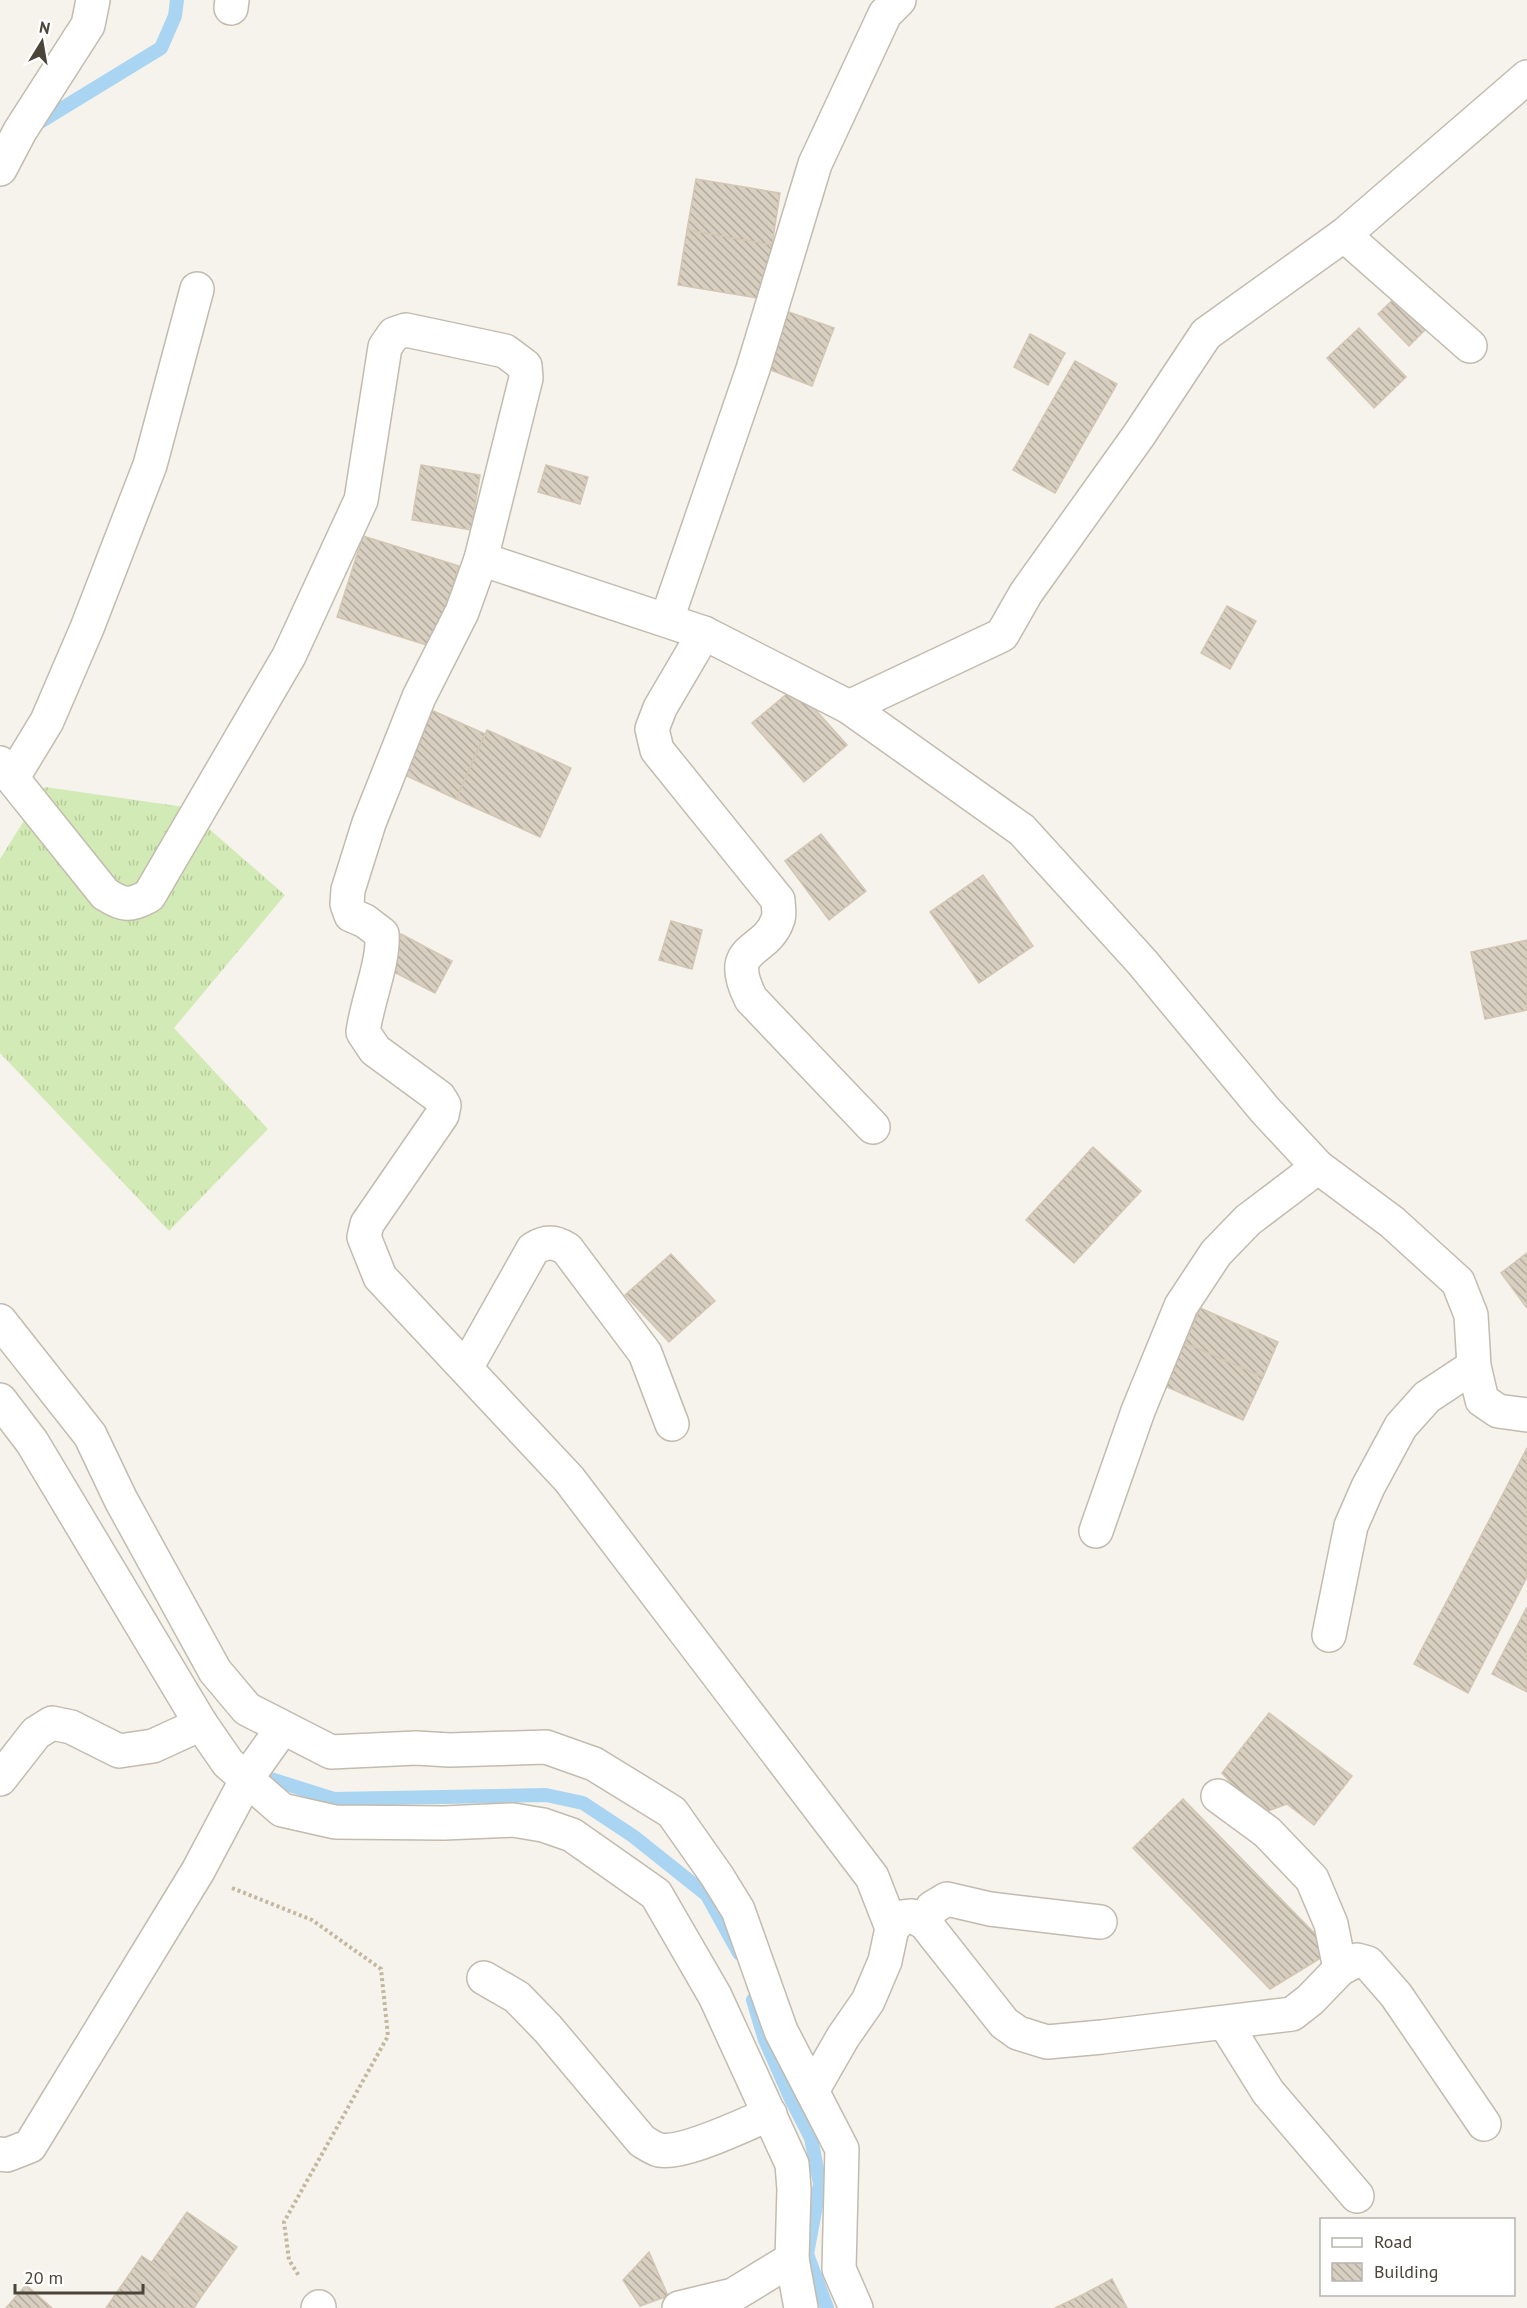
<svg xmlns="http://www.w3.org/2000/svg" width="1527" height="2308" font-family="'PT Sans',sans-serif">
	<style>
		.grass { fill: url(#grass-tufts) }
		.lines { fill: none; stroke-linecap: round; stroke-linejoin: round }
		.stream { stroke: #a9d4f2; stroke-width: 14 }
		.building { fill: url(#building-back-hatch); stroke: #d3c7b4; stroke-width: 1.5 }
		.minor-casing { stroke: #c2bbae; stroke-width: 36 }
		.path { stroke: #c4b79f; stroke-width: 4; stroke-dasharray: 3 3; stroke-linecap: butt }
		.minor { stroke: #fff; stroke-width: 33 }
	</style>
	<defs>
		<pattern id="grass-tufts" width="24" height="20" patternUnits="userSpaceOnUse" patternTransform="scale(1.5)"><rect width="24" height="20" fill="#d2eab5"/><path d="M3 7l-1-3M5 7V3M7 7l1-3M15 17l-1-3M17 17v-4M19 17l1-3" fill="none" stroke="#b6ca9c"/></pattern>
		<pattern id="building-back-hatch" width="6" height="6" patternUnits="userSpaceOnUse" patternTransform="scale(1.5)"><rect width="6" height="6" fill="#d8cfc1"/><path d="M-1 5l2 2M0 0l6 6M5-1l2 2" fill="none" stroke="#b1aa9e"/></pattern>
	</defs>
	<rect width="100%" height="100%" fill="#f6f3ec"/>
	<polygon class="grass" points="45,787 184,807 285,895 174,1028 268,1129 169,1231 0,1053 0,859"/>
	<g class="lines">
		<g class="stream">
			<polyline points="35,125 161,48 175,16 177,0"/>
			<polyline points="255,1774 334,1799 546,1795 583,1803 633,1836 707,1895 739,1953"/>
			<polyline points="753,2000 765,2040 791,2099 811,2138 820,2184 807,2254 827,2308"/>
		</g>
	</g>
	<g class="building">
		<polygon points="696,179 780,193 772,245 687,230"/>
		<polygon points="687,230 772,245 763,299 678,285"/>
		<polygon points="1401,292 1432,323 1409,346 1378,314"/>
		<polygon points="783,310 834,328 812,386 763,367"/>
		<polygon points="1359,328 1406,377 1374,408 1327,358"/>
		<polygon points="1030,334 1065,353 1048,385 1014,367"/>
		<polygon points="1075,361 1117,384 1055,493 1013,470"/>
		<polygon points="421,465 480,475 471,530 412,520"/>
		<polygon points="546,465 588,477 580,504 538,492"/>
		<polygon points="363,536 459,566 433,647 337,617"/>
		<polygon points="1227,606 1256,621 1230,669 1201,653"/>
		<polygon points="795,687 847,745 804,782 752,723"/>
		<polygon points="422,706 485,734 456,799 394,770"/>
		<polygon points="487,730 571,768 540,837 456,799"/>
		<polygon points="821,834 866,891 829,920 785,861"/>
		<polygon points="983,875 1033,946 979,983 930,912"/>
		<polygon points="671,921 702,930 692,969 659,960"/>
		<polygon points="401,934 452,961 435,993 384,967"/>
		<polygon points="1527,940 1527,1010 1485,1019 1471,952"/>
		<polygon points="1093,1147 1141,1191 1074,1263 1026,1220"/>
		<polygon points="1527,1253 1527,1308 1501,1273"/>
		<polygon points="671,1254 715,1301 669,1342 625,1295"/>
		<polygon points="1200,1308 1278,1342 1263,1377 1185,1343"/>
		<polygon points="1185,1343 1263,1377 1243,1420 1165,1386"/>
		<polygon points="1527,1448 1527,1577 1468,1693 1414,1664"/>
		<polygon points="1527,1607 1527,1692 1492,1674"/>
		<polygon points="1269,1713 1352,1776 1314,1825 1287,1804 1260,1814 1222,1773"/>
		<polygon points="1183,1799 1332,1951 1270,1989 1133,1848"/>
		<polygon points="187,2212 237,2247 201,2297 151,2263"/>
		<polygon points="649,2252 668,2296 640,2306 623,2280"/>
		<polygon points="142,2256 201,2297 194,2308 106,2308"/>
		<polygon points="1112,2279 1127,2308 1086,2308 1080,2296"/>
		<polygon points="26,2285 52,2308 6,2308"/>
		<polygon points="1080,2296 1086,2308 1055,2308"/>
	</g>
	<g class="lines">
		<g class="minor-casing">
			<g id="minor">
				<polyline points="231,8 232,0"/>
				<polyline points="0,169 20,131 88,25 93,0"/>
				<polyline points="1344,235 1470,346"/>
				<polyline points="667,619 753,369 815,164 885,14 899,0"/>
				<path d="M704,633L660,708L652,729L657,750L778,900C778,906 780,914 778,919C766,956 723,943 751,999L873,1127"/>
				<polyline points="849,707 1002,635 1026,593 1139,435 1206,334 1344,235 1527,77"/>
				<path d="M0,763L105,894C124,906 129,906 149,896L289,656L361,500L385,347L394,334L406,330L505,351L525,366L526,378L481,559"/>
				<polyline points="13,777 47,721 87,628 150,465 197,289"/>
				<polyline points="0,1321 90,1435 121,1500 215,1671 247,1709 331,1752 416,1748 450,1750 546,1747 594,1764 672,1812 717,1876 738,1910 781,2031 842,2149 839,2269 856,2308"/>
				<path d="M466,1368L533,1249C546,1241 554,1241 567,1249L645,1353L672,1424"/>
				<polyline points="0,1400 32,1442 201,1724"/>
				<polyline points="1096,1531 1138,1411 1181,1306 1216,1253 1248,1220 1318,1167"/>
				<polyline points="1329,1635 1351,1526 1368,1487 1401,1426 1427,1397 1474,1366"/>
				<polyline points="0,1779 36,1733 52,1723 71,1727 119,1751 153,1746 201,1724 228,1763 282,1810 335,1822 444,1823 513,1820 543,1825 572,1835 656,1894 715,1996 792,2164 794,2189 792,2259 801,2308"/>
				<polyline points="1218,1796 1267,1832 1312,1879 1331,1924 1340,1969"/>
				<polyline points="925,1923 932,1908 947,1899 990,1909 1100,1922"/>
				<polyline points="892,1928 903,1917 912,1916 925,1923 1004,2023 1018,2033 1047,2042 1102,2037 1292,2014 1310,2000 1340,1969 1357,1960 1368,1963 1396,1995 1484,2124"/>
				<path d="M484,1978L517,1997L548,2029L642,2141C647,2144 653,2148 659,2150C684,2155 745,2124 770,2114"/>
				<polyline points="1225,2023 1268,2092 1357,2196"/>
				<path d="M812,2091L843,2037L868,2001L885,1961L892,1928L872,1877L569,1479L380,1277L364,1237L367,1224L442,1115L444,1105L439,1097L375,1050L363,1032C367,1001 384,963 382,934L365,921L351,915L347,904L348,890L369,823L419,697L462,612L481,559L704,633L849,707L1022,830L1142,962L1265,1110L1318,1167L1392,1222L1458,1282L1471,1315L1474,1366L1482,1400L1498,1411L1527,1415"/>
				<polyline points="0,2154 7,2155 30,2146 198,1871 249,1775 274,1740 277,1725"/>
				<polyline points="318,2308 319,2307"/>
				<polyline points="679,2308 733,2295 792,2259"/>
			</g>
		</g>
		<polyline class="path" points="232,1888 312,1920 381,1969 388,2036 284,2222 289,2260 299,2276"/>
		<use href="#minor" class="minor"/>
	</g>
	<rect x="1320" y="2218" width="195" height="78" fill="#ffffff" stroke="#b7b4b0" stroke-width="1.5"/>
	<rect x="1332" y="2238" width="30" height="9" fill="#ffffff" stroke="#b7b4b0" stroke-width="1.5"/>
	<text x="1374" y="2248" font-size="18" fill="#4b4439">Road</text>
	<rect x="1332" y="2263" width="30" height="18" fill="url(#building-back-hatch)" stroke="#b7b4b0" stroke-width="1.5"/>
	<text x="1374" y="2278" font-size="18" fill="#4b4439">Building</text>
	<g transform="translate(42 42) rotate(11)" stroke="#ffffff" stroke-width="4.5" paint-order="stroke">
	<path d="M0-4.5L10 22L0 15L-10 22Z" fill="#4b4439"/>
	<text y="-9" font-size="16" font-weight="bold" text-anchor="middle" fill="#4b4439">N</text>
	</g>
	<path d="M15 2284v9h128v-9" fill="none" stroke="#4b4439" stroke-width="3"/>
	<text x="24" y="2284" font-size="18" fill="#4b4439" stroke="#ffffff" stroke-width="4.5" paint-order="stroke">20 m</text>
</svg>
